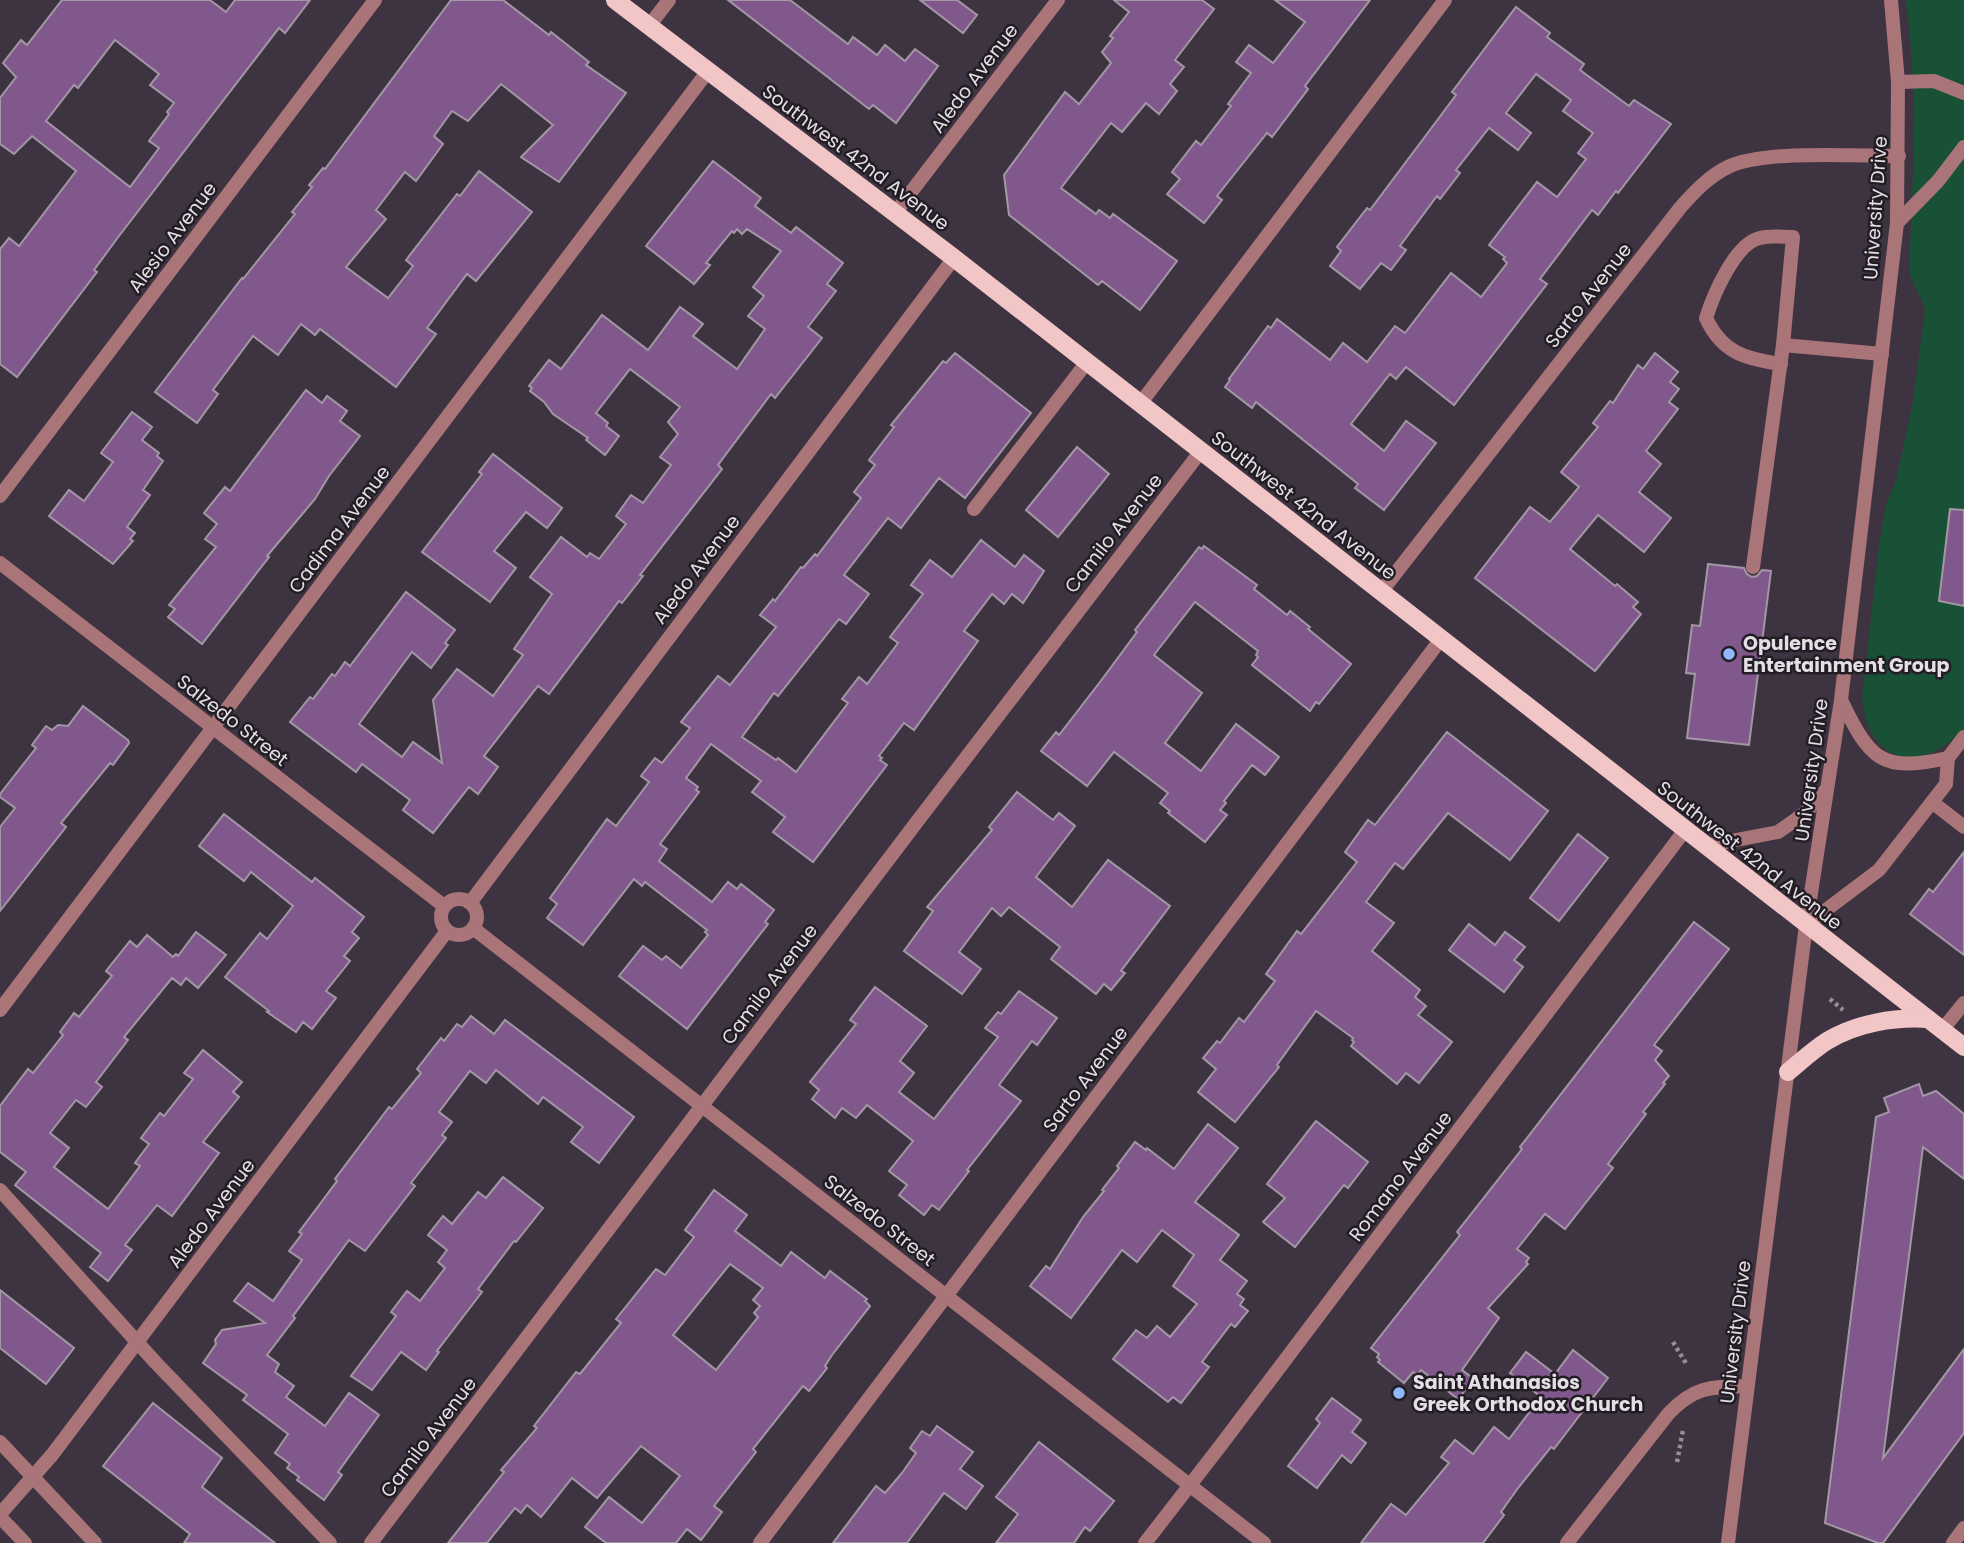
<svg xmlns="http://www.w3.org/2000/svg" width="1964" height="1543" font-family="Poppins,sans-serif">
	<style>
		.green { fill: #195136 }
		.building { fill: #80588b; stroke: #a397a6; stroke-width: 2; fill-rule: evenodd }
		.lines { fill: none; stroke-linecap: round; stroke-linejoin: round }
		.path { stroke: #958d98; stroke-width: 4.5; stroke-dasharray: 3.5 3.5; stroke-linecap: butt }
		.service { stroke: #aa7578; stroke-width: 14 }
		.minor { stroke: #aa7578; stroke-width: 14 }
		.tertiary { stroke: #aa7578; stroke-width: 14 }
		.primary { stroke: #f2c5c7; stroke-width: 18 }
		.poi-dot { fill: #91b8fd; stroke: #221d23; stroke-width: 2.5 }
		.labels { text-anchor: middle; stroke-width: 5; stroke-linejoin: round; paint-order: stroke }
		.street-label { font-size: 19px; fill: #e4dee6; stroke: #221d23 }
		.poi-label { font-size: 19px; font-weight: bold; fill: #e4dee6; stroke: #221d23; text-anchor: start }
	</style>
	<rect width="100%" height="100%" fill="#3e3441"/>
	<path class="green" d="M1906,0H1964V728C1922,776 1868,764 1862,698L1879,546L1886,504L1896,481L1913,402L1925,310C1922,296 1912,286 1909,271C1913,180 1918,91 1906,0Z"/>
	<g class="building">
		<path d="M62,0H210L226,12L235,0H310L285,33L279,28L119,236L94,270L97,272L17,377L0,364V249L9,238L19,246L76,171L32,136L14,154L0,144V98L16,77L3,63L21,40L27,45ZM115,40L159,74L150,85L174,103L167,112L169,114L149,141L159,148L130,187L46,121L74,85L78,88Z"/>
		<polygon points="451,0 503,0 549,35 551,32 589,62 586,65 626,93 559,182 521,157 553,125 501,84 468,121 452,111 434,136 443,144 416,181 405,172 376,210 386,219 346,267 388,298 413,266 406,260 457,194 460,196 479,171 532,212 476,281 467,274 427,328 436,334 396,387 320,329 315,335 301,324 278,355 253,336 213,390 218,394 197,423 155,392 242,278 243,279 295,214 292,212 312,187 309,185 323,168 325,169"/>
		<polygon points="728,0 790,0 848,44 853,37 877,55 885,45 905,61 915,49 938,66 896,123 873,105 869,109"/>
		<polygon points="920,0 957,0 977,15 963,33"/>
		<polygon points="1114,0 1202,0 1214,9 1175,60 1184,67 1170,84 1177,91 1159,114 1146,103 1122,132 1111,123 1061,188 1096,214 1099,210 1110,218 1113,214 1177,261 1140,310 1102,281 1098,285 1009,215 1004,175 1065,92 1079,104 1111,63 1102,52 1113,38 1110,36 1129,12"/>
		<polygon points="1275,0 1370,0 1305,86 1308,89 1272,137 1267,133 1217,196 1222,200 1204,223 1167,194 1180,179 1172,172 1196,141 1201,145 1231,106 1228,104 1251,73 1236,62 1249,45 1273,63 1305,22"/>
		<polygon points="1516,7 1550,33 1547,37 1584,64 1580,70 1629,106 1634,100 1671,124 1618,193 1616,191 1598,215 1592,210 1540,279 1547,284 1454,405 1406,367 1396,379 1390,374 1351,424 1384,451 1406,421 1436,443 1384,510 1355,488 1358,484 1256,402 1252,408 1225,387 1230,380 1229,379 1268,326 1271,328 1277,319 1330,360 1343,343 1367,362 1395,326 1405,333 1451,273 1481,297 1507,263 1503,259 1505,257 1489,245 1537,182 1557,197 1586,159 1578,153 1593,133 1563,111 1571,100 1536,74 1506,113 1531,133 1518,150 1489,128 1456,170 1460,173 1440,199 1437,196 1400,246 1406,250 1391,270 1381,263 1360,289 1330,266 1341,251 1337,247 1367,208 1370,210 1456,95 1452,92"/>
		<polygon points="713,161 761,198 755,206 791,233 796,227 843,263 827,284 836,291 808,327 822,338 775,398 771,394 718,465 722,469 640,575 643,576 622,603 619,601 549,694 538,686 484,756 498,767 478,794 469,787 433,833 403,810 410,800 362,764 356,772 290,722 310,697 313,699 332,674 335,676 345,662 350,666 406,592 455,630 445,643 448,645 431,668 412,652 359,724 402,757 413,742 442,763 433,700 457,669 493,696 523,655 514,649 552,594 530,577 561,537 587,557 590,553 599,559 626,524 616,516 631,495 643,503 671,465 660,457 678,434 668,422 680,407 630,369 596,413 608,423 606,426 619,436 605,455 586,440 588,438 553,414 544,402 530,391 532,388 529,386 549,360 561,369 602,315 648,350 680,307 703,324 693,336 737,369 765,329 748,316 764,296 753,287 781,251 747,229 742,234 737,229 734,233 732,231 706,263 710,265 694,284 646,246"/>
		<polygon points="955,353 1031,413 965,498 939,478 901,528 888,518 844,575 869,594 846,624 839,619 778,696 774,693 742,737 776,760 778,758 796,772 848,703 842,699 859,677 867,684 898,643 890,637 923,594 911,585 930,560 952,577 981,540 1015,567 1024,555 1044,571 1023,603 1012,594 1004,604 992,594 964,631 978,641 914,730 904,723 879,756 882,758 880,760 887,765 813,862 773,832 785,817 752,792 761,781 711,744 686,778 698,787 696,790 699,792 660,844 667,849 659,861 712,902 728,882 737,889 741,884 774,910 765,922 768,924 687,1029 619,976 643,946 662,960 666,956 681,968 708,935 705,932 707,930 645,882 642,886 634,879 583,945 547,918 557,904 550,898 607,819 616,826 649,782 641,776 655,758 662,763 690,728 681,722 718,676 730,685 776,627 760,615 773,599 775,601 801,567 803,568 815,554 817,556 861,498 854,492 875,465 869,460 894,427 891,425 943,361 946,363"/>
		<polygon points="1655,353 1678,372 1670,382 1679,389 1669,402 1678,409 1646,451 1661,464 1639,492 1671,518 1644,552 1598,515 1570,549 1615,586 1617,584 1638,602 1633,607 1641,614 1595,671 1475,578 1530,507 1550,522 1579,487 1561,472 1598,427 1593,423 1610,401 1613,403 1638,365 1643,369"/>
		<polygon points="306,390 322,403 327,396 347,411 340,421 360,436 329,476 315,499 267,556 269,557 202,644 168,617 175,609 169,605 216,547 205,539 217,524 204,513 225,487 230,491"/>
		<polygon points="132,412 152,427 142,440 159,453 157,456 163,461 143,490 150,495 127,527 135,533 130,539 133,541 113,564 49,516 69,490 84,501 113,462 101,453"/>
		<polygon points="1077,447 1109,474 1058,537 1026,510"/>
		<polygon points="493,454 562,508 547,528 526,512 494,551 516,568 490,602 422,552 482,474 479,472"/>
		<polygon points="1950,509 1964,510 1964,606 1939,601"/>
		<polygon points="1204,546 1257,585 1254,589 1287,615 1290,611 1310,627 1308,629 1351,664 1319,704 1316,702 1310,711 1252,665 1258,657 1256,655 1258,651 1195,602 1154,655 1202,693 1165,743 1201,771 1236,724 1279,757 1265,775 1252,765 1224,801 1226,803 1220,810 1227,815 1205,842 1168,813 1170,811 1160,803 1168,793 1114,752 1087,786 1041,751 1056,732 1059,735 1100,682 1137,632 1135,630 1199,547 1202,549"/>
		<polygon points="1708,564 1744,568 1747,574 1752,577 1757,576 1762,570 1771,571 1749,745 1687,738 1695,674 1686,673 1692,625 1700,626"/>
		<polygon points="83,706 128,740 129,743 113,765 110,763 61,823 66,827 0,911 0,827 15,808 0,797 0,794 36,748 32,745 46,726 52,730 58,725 68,726"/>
		<polygon points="1447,732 1548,811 1510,860 1448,813 1403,869 1395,863 1366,902 1394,923 1372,951 1420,990 1415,997 1426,1006 1418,1015 1452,1042 1419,1083 1406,1073 1397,1084 1351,1046 1354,1042 1352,1040 1353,1038 1316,1011 1277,1065 1279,1067 1235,1122 1198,1092 1216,1069 1203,1058 1217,1041 1220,1043 1239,1018 1244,1022 1275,981 1266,974 1297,931 1301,934 1357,862 1345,852 1368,820 1375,825"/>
		<polygon points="1017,792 1053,820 1059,813 1075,826 1036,877 1072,907 1108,860 1170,906 1121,971 1125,973 1111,990 1104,984 1096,994 1051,959 1060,947 1009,907 1001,916 992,908 959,952 981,969 962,994 904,951 933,911 927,907 992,830 989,827"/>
		<polygon points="224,814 312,882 315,878 364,917 352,932 359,938 344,956 350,961 326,991 336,998 312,1029 303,1022 296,1032 267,1012 269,1011 225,977 260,933 267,939 293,906 251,872 244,881 199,846"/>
		<polygon points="1578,834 1608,858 1559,921 1530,898"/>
		<polygon points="1964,852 1964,955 1910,914 1929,889 1933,892"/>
		<polygon points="1694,922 1729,949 1654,1045 1662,1051 1655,1060 1669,1076 1663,1083 1665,1084 1643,1112 1646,1114 1608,1164 1613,1168 1565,1229 1545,1214 1517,1249 1529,1258 1526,1262 1528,1264 1488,1308 1499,1318 1462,1370 1474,1379 1458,1399 1421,1370 1417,1375 1413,1372 1404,1383 1378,1362 1380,1360 1377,1357 1379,1354 1371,1348 1460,1235 1457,1232 1522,1149 1520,1147"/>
		<polygon points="1469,924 1495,945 1505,932 1525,947 1514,960 1523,967 1504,992 1449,950"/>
		<polygon points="196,932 226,955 198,988 186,978 181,985 172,978 124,1037 128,1040 96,1082 102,1087 86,1107 76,1100 50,1133 69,1148 54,1167 108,1209 140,1166 135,1163 149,1144 141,1138 160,1113 164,1116 193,1079 184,1073 203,1050 242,1082 233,1092 239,1097 203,1142 219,1153 172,1216 157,1205 125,1245 132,1250 108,1281 90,1267 101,1253 15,1185 26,1172 0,1152 0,1106 28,1069 33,1073 63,1035 60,1032 74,1013 79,1017 112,976 106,971 130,941 137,947 147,935 173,957 176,954 178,956"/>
		<polygon points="875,987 927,1026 900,1061 914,1073 899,1092 934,1119 998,1037 985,1028 998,1012 1001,1014 1019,991 1057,1018 1037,1045 1032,1041 999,1085 1021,1101 967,1170 969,1171 939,1210 932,1205 924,1215 899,1195 907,1185 889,1171 913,1141 867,1105 856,1118 842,1108 835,1118 812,1099 819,1090 810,1082 856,1024 850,1020"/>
		<polygon points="471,1016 494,1034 505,1020 634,1117 599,1163 571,1142 583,1127 543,1097 538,1104 496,1070 486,1083 470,1071 439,1112 452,1122 442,1135 446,1138 411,1183 415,1186 365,1251 349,1240 293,1316 295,1318 267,1355 279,1364 275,1372 294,1386 286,1397 325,1426 349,1393 379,1415 338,1472 342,1475 324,1500 297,1480 299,1477 287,1468 290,1464 275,1453 288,1434 243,1400 247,1395 203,1363 216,1344 215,1340 222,1330 265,1323 234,1301 248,1283 273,1301 302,1260 289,1251 302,1234 299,1232 337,1181 335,1179 389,1107 392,1109 421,1073 417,1069 441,1038 444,1041 457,1024 462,1027"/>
		<polygon points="1919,1084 1923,1096 1936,1091 1964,1114 1964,1179 1923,1147 1883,1458 1964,1349 1964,1433 1883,1543 1878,1543 1825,1523 1876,1117 1889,1112 1884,1098"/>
		<polygon points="1316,1121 1368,1162 1348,1188 1344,1185 1295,1247 1263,1222 1285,1198 1267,1184"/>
		<polygon points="1208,1124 1238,1148 1195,1202 1239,1235 1220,1260 1247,1281 1237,1294 1244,1299 1240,1305 1248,1311 1235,1327 1231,1324 1202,1362 1209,1367 1181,1403 1173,1397 1168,1402 1113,1359 1136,1330 1147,1338 1157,1326 1170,1337 1197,1304 1173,1286 1194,1255 1162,1230 1137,1262 1122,1250 1071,1318 1030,1286 1046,1266 1050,1269 1083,1217 1104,1191 1102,1190 1119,1168 1117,1166 1135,1142 1146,1150 1147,1148 1174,1169"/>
		<polygon points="503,1177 543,1208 516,1242 514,1241 478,1289 482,1292 437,1351 439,1352 426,1370 401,1352 372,1390 351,1376 396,1316 391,1312 407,1291 420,1301 445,1268 438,1262 447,1250 428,1235 443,1216 452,1224 478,1192 486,1198"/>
		<path d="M714,1190L747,1215L735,1231L781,1266L791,1252L825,1278L830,1271L867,1299L865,1301L870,1306L832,1355L825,1366L827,1368L809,1391L803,1386L753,1449L756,1452L714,1506L722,1512L701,1540L687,1529L676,1543H606L585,1527L609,1497L642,1523L680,1476L641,1446L597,1498L572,1478L541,1517L527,1505L521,1513L515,1508L487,1543H448L504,1472L501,1470L537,1428L534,1426L576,1372L580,1374L621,1323L616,1319L656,1269L665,1275L694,1237L685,1230ZM730,1264L763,1288L753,1300L760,1306L754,1313L758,1317L716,1370L673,1335Z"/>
		<polygon points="0,1290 74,1348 46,1384 0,1348"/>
		<polygon points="1573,1350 1608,1378 1554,1449 1551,1447 1518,1488 1501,1512 1504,1515 1483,1543 1361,1543 1391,1504 1406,1515 1449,1463 1441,1457 1455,1440 1473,1454 1494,1427 1509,1439 1541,1397 1510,1373 1526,1352 1555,1374"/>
		<polygon points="1332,1398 1361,1420 1352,1432 1366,1443 1351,1463 1342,1455 1317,1488 1288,1466 1320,1423 1316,1419"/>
		<polygon points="153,1403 222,1458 202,1487 275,1543 184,1543 190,1534 103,1466"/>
		<polygon points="937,1426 973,1452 960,1469 983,1486 966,1509 944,1493 907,1543 833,1543 876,1486 885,1493 902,1473 916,1453 910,1448 922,1431 930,1436"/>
		<polygon points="1039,1442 1114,1501 1090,1531 1085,1527 1074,1543 996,1543 1018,1514 996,1497"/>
	</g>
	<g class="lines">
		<g class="path">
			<polyline points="1830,999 1843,1010"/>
			<polyline points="1673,1342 1687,1365"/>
			<polyline points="1677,1462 1683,1430"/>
		</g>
		<g class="service">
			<polyline points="1898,82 1934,81 1964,93"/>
			<polyline points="1897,223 1938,181 1964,147"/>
			<path d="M1781,364C1746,359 1722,353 1706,318C1713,296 1735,243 1760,238C1770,235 1782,237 1793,237L1783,345"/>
			<polyline points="974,509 1087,362"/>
			<polyline points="1753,567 1783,345 1882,354"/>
			<polyline points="1932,802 1964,827"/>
			<polyline points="1942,1030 1964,1003"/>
			<polyline points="0,1190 156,1363 330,1543"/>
		</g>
		<g class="minor">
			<polyline points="649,26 669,0"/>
			<polyline points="895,213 1058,0"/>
			<polyline points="1140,404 1445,0"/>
			<polyline points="0,496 375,0"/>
			<polyline points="0,563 444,906"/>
			<path d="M1381,592L1680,208C1694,192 1710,175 1730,166C1767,150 1856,156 1899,156"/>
			<path d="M1841,700C1870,759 1880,773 1948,758"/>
			<circle cx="459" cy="917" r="18"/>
			<polyline points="470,903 954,258"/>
			<polyline points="1806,925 1879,870 1946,784 1948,758 1964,737"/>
			<polyline points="473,928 1264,1543"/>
			<polyline points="0,1010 708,71"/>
			<polyline points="0,1514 52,1455 447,931"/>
			<polyline points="371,1543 916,823 1201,451"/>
			<polyline points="760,1543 1441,639"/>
			<polyline points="1145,1543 1221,1445 1685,830"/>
			<path d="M1567,1543L1669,1413C1695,1386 1711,1387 1747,1386"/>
			<polyline points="1953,1543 1964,1528"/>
		</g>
		<g class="tertiary">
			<polyline points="1705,846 1778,832 1805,813 1826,790"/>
			<polyline points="0,1442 95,1543"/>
			<polyline points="0,1517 25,1543"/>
			<polyline points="1728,1543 1806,925 1841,700 1897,223 1898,82 1891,0"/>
		</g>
		<g class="primary">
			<polyline points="615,0 954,258 1964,1047"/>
			<path d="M1788,1072C1800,1062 1813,1050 1827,1041C1857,1023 1894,1017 1928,1019"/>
		</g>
	</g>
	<g class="poi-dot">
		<circle cx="1729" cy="654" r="7"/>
		<circle cx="1399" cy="1393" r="7"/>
	</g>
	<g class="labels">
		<g class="street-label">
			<text transform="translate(974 78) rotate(-53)" y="7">Aledo Avenue</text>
			<text transform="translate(856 157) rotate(37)" y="7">Southwest 42nd Avenue</text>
			<text transform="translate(1875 208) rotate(-86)" y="7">University Drive</text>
			<text transform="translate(172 237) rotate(-53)" y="7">Alesio Avenue</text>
			<text transform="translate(1588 295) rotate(-52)" y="7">Sarto Avenue</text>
			<text transform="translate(1304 505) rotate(38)" y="7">Southwest 42nd Avenue</text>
			<text transform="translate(339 529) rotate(-53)" y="7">Cadima Avenue</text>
			<text transform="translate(1113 533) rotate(-52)" y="7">Camilo Avenue</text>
			<text transform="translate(696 569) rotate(-53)" y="7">Aledo Avenue</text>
			<text transform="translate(233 720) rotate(38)" y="7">Salzedo Street</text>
			<text transform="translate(1811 770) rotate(-82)" y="7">University Drive</text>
			<text transform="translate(1750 855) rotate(38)" y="7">Southwest 42nd Avenue</text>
			<text transform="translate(769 984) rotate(-53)" y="7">Camilo Avenue</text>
			<text transform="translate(1085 1079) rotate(-53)" y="7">Sarto Avenue</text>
			<text transform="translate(1400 1176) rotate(-53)" y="7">Romano Avenue</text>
			<text transform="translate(211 1213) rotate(-53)" y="7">Aledo Avenue</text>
			<text transform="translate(880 1220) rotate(38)" y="7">Salzedo Street</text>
			<text transform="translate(1735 1332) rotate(-83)" y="7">University Drive</text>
			<text transform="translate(428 1437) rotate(-53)" y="7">Camilo Avenue</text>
		</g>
		<g class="poi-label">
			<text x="1743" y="650">Opulence<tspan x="1743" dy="22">Entertainment Group</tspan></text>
			<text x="1413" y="1389">Saint Athanasios<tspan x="1413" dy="22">Greek Orthodox Church</tspan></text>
		</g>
	</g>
</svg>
